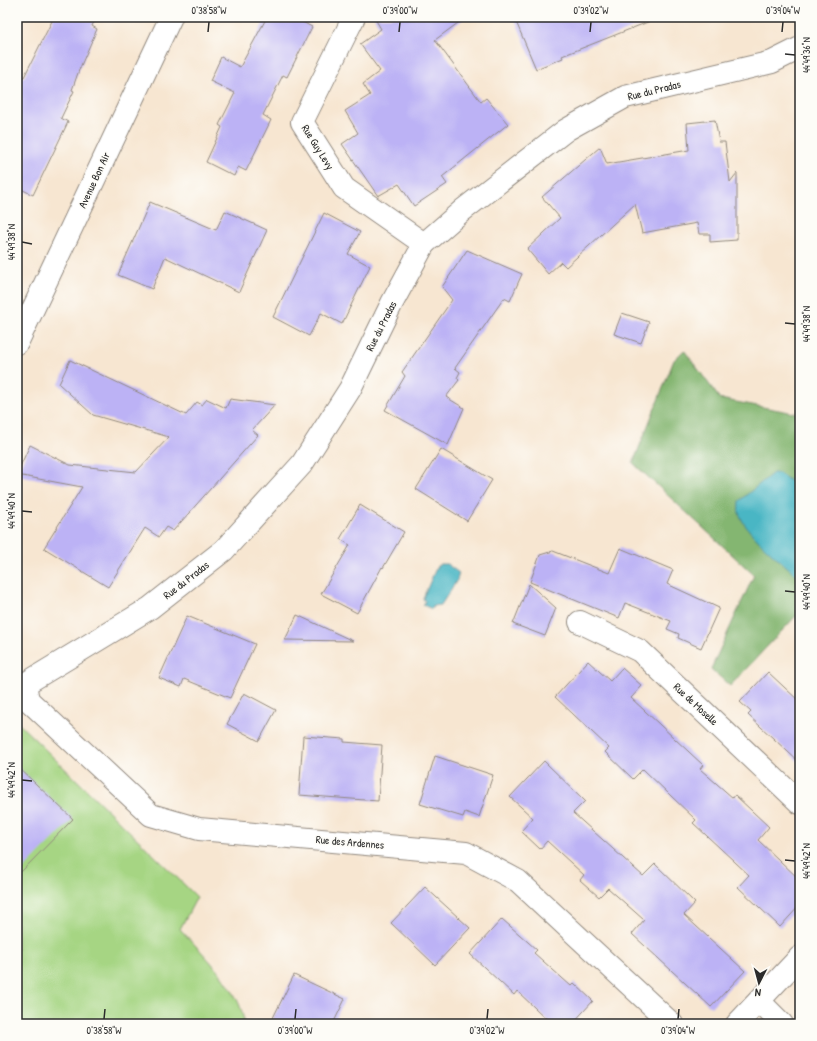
<svg xmlns="http://www.w3.org/2000/svg" width="817" height="1041" font-family="'Patrick Hand',sans-serif">
	<style>
		.green { fill: #a6d583; stroke: #688057 }
		.forest { fill: #84b671; stroke: #58704e }
		.water { fill: #49b6c4; stroke: #3a7078 }
		.building { fill: #bcb2f5 }
		.lines { fill: none; stroke-linecap: round; stroke-linejoin: round }
		.street-casing { stroke: #91887e; stroke-width: 24 }
		.secondary-casing { stroke: #91887e; stroke-width: 24 }
		.street { stroke: #fff; stroke-width: 22 }
		.secondary { stroke: #fff; stroke-width: 22 }
		.ticks { fill: none; stroke: #2b2b2b; stroke-width: 1.5 }
		.labels { text-anchor: middle; stroke-width: 3; stroke-linejoin: round; paint-order: stroke }
		.street-label { font-size: 11px; fill: #2b2b2b; stroke: #fdfcf7 }
		.neatline { fill: none; stroke: #2b2b2b; stroke-width: 1.5 }
		.ticks-label { font-size: 10px; text-anchor: middle; fill: #2b2b2b }
	</style>
	<rect width="100%" height="100%" fill="#fdfcf7"/>
	<filter id="ink" filterUnits="userSpaceOnUse"><feTurbulence type="fractalNoise" baseFrequency=".025" numOctaves="2"/><feDisplacementMap in="SourceGraphic" scale="8" xChannelSelector="R" yChannelSelector="G"/><feConvolveMatrix kernelMatrix="1 2 1 2 8 2 1 2 1" color-interpolation-filters="sRGB"/></filter>
	<filter id="wash" filterUnits="userSpaceOnUse"><feTurbulence type="fractalNoise" baseFrequency=".012" numOctaves="4" result="noise"/><feDisplacementMap in="SourceGraphic" scale="16" xChannelSelector="R" yChannelSelector="G"/><feGaussianBlur stdDeviation="0.9" result="paint"/><feColorMatrix in="noise" values="0 0 0 0 0 0 0 0 0 0 0 0 0 0 0 0 0 1.4 0 .05"/><feComposite in="paint" operator="in"/></filter>
	<g filter="url(#wash)">
		<rect width="100%" height="100%" fill="#f7e6d1"/>
		<path class="green" d="M17,722L197,897L180,929C201,952 243,991 244,1024H17Z"/>
		<polygon class="forest" points="684,350 720,399 800,414 800,619 796,616 730,686 711,669 754,575 633,463 674,360"/>
		<g class="water">
			<path d="M773,473H779L800,488V579C782,560 747,537 739,513C738,510 739,504 739,501Z"/>
			<polygon points="441,564 447,564 459,573 457,580 441,605 433,606 432,609 423,605 425,602 423,598 437,566"/>
		</g>
		<g id="blocks">
			<g class="building">
				<polygon points="54,17 96,17 92,26 97,29 79,70 72,90 74,91 61,118 68,122 33,195 17,187 17,77 24,77"/>
				<polygon points="267,17 293,17 312,27 287,77 283,75 263,115 271,120 246,171 238,167 234,176 206,162 222,127 219,125 235,93 210,81 221,57 240,67"/>
				<polygon points="374,17 466,17 435,40 481,102 486,98 508,124 442,177 447,184 414,206 399,184 378,196 342,144 358,133 345,111 370,95 363,84 380,71 360,44 381,29"/>
				<polygon points="514,17 658,17 658,18 562,56 563,58 536,69"/>
				<polygon points="715,120 719,142 725,142 730,182 737,173 737,240 710,242 710,234 699,234 697,223 642,233 635,204 566,267 561,262 548,274 527,249 560,218 542,197 600,147 607,164 689,150 687,123"/>
				<polygon points="150,202 216,230 225,211 267,230 239,292 165,257 152,289 118,275"/>
				<polygon points="324,213 360,232 348,254 370,266 342,324 321,313 309,336 273,317"/>
				<polygon points="467,250 522,274 510,301 504,298 455,368 460,372 457,378 459,380 446,397 464,408 448,445 385,410 405,376 402,372 452,300 442,287"/>
				<polygon points="622,313 649,322 641,343 614,334"/>
				<polygon points="70,360 186,415 197,402 202,405 207,399 226,408 230,399 275,405 252,430 258,435 173,531 166,527 159,537 145,528 108,587 44,548 82,487 17,475 17,473 30,445 70,465 136,472 169,437 93,415 59,384"/>
				<polygon points="441,449 492,480 467,521 416,489"/>
				<polygon points="360,505 404,532 383,568 382,567 357,613 321,594 350,545 340,539"/>
				<polygon points="620,548 673,570 667,584 719,608 701,648 678,638 679,634 667,629 671,621 625,603 619,618 530,582 540,555 553,551 609,573"/>
				<polygon points="529,584 556,608 545,636 513,624"/>
				<polygon points="297,615 353,641 285,640"/>
				<polygon points="187,616 255,644 230,698 184,679 181,687 159,678"/>
				<polygon points="588,661 610,681 622,668 642,686 631,698 703,765 700,769 733,798 735,795 769,827 758,840 800,880 800,905 780,927 738,887 749,875 693,823 696,820 643,769 633,779 605,752 609,748 555,697"/>
				<polygon points="768,672 800,702 800,763 748,715 751,712 740,702"/>
				<polygon points="244,693 276,710 259,741 227,724"/>
				<polygon points="303,736 344,739 344,742 382,745 378,801 299,795"/>
				<polygon points="435,756 493,775 479,817 465,812 463,817 420,804"/>
				<polygon points="544,761 585,801 573,813 643,876 655,864 695,903 684,915 745,971 711,1007 632,934 644,920 608,888 599,897 580,880 584,875 547,841 540,849 521,831 533,818 510,797"/>
				<polygon points="17,766 73,819 17,876"/>
				<polygon points="425,887 470,928 435,965 391,923"/>
				<polygon points="502,919 537,950 534,953 571,986 574,983 593,1001 572,1024 552,1024 517,991 514,995 470,954"/>
				<polygon points="294,975 345,999 333,1024 270,1024"/>
			</g>
		</g>
	</g>
	<g filter="url(#ink)">
		<use href="#blocks" fill-opacity="0" stroke="#91887e" stroke-width="1"/>
		<g class="lines">
			<g class="street-casing">
				<g id="street">
					<polyline points="354,17 302,122 344,188 424,244"/>
					<polyline points="580,622 640,651 800,803"/>
					<polyline points="25,684 28,700 151,815 199,829 466,853 518,881 672,1024"/>
					<polyline points="17,686 25,684 150,608 224,550 302,464 350,389 392,303 424,244 463,210 566,130 625,97 772,62 800,48"/>
					<polyline points="759,1001 782,1024"/>
					<polyline points="737,1024 800,957"/>
				</g>
			</g>
			<g class="secondary-casing">
				<polyline id="secondary" points="17,343 171,17"/>
			</g>
			<use href="#street" class="street"/>
			<use href="#secondary" class="secondary"/>
		</g>
	</g>
	<path class="ticks" d="M208,32L209,22M399,32L400,22M590,32L591,22M782,32L783,22M785,54L795,55M22,242L32,244M785,323L795,324M22,511L32,512M785,591L795,592M22,780L32,781M785,860L795,861M104,1019L105,1009M295,1019L296,1009M487,1019L488,1009M678,1019L679,1009"/>
	<g class="labels">
		<g class="street-label">
			<text transform="translate(654 90) rotate(-14)" y="4">Rue du Pradas</text>
			<text transform="translate(318 147) rotate(58)" y="4">Rue Guy Levy</text>
			<text transform="translate(94 180) rotate(-65)" y="4">Avenue Bon Air</text>
			<text transform="translate(381 326) rotate(-63)" y="4">Rue du Pradas</text>
			<text transform="translate(186 580) rotate(-38)" y="4">Rue du Pradas</text>
			<text transform="translate(696 704) rotate(43)" y="4">Rue de Moselle</text>
			<text transform="translate(350 842) rotate(5)" y="4">Rue des Ardennes</text>
		</g>
	</g>
	<rect width="817" height="1041" fill="none" stroke="#fdfcf7" stroke-width="44"/>
	<g transform="translate(759 983) rotate(186)" stroke="#fdfcf7" stroke-width="3" paint-order="stroke">
	<path d="M0-3L7 15L0 10L-7 15Z" fill="#2b2b2b"/>
	<text y="-6" font-size="11" font-weight="bold" text-anchor="middle" fill="#2b2b2b">N</text>
	</g>
	<rect x="22" y="22" width="773" height="997" class="neatline"/>
	<g class="ticks-label">
		<text x="209" y="14">0°38'58"W</text>
		<text x="400" y="14">0°39'00"W</text>
		<text x="591" y="14">0°39'02"W</text>
		<text x="783" y="14">0°39'04"W</text>
		<text transform="translate(806 55) rotate(-90)" y="4">44°49'36"N</text>
		<text transform="translate(11 242) rotate(-90)" y="4">44°49'38"N</text>
		<text transform="translate(806 324) rotate(-90)" y="4">44°49'38"N</text>
		<text transform="translate(11 511) rotate(-90)" y="4">44°49'40"N</text>
		<text transform="translate(806 592) rotate(-90)" y="4">44°49'40"N</text>
		<text transform="translate(11 780) rotate(-90)" y="4">44°49'42"N</text>
		<text transform="translate(806 861) rotate(-90)" y="4">44°49'42"N</text>
		<text x="104" y="1034">0°38'58"W</text>
		<text x="295" y="1034">0°39'00"W</text>
		<text x="487" y="1034">0°39'02"W</text>
		<text x="678" y="1034">0°39'04"W</text>
	</g>
</svg>
